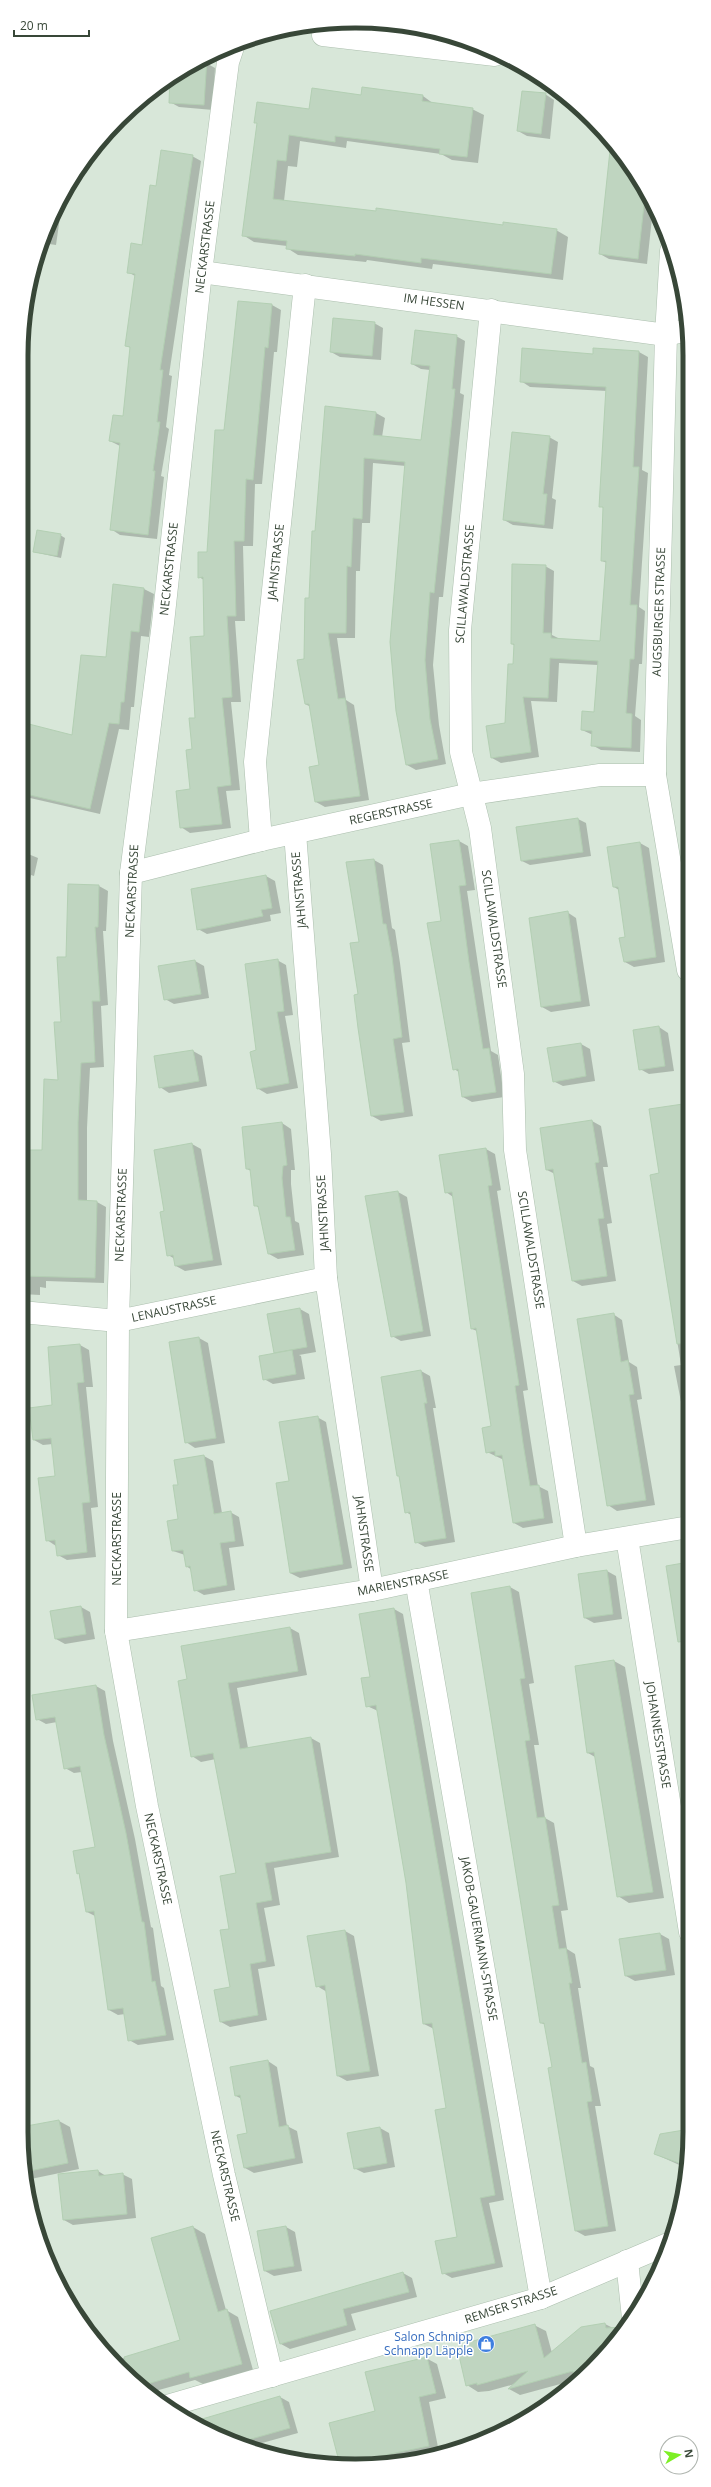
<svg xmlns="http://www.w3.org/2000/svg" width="711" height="2487" font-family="'Open Sans',sans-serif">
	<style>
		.residential { fill: #d8e7d9 }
		.shadow { fill: #0003 }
		.building { fill: #bfd5c0; stroke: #b3cfb3 }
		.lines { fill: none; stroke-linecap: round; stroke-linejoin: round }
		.minor-casing { stroke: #acbfae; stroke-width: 23 }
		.minor { stroke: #fff; stroke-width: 22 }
		.labels { text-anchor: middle; stroke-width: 3; stroke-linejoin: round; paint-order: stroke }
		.street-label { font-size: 12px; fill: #384738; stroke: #fff }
		.shop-label { font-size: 12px; fill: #366cbe; stroke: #fff; text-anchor: end }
		.rim { fill: none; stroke: #384738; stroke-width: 5 }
	</style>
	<rect width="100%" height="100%" fill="#e9f4ea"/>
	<polygon class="residential" points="355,21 421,27 523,66 607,135 664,227 687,312 690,2131 684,2197 665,2259 634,2317 559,2397 503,2432 442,2455 333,2465 269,2455 208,2432 152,2397 104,2352 46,2259 27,2197 21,2131 21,356 27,290 46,228 77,170 119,119 169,78 227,47 290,27"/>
	<g class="shadow">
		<polygon points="198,62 206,63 215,68 213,110 179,107 170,102 171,77"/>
		<polygon points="363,89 423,96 434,104 472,109 484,115 478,163 452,160 441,154 347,141 346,148 300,141 297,167 288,166 284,201 504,226 556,230 568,237 563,280 433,264 432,269 367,260 366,262 298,255 287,248 287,246 254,242 243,235 258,124 255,122 362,96"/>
		<polygon points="545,94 554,100 550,139 527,136 518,131"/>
		<polygon points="611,142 653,209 647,264 609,259 600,254"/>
		<polygon points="192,156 201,161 169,375 172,376 166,427 169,429 161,476 164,477 157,539 120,535 111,529 120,446 110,441 124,418 131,348 127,346 135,276 128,272 143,246 156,187"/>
		<polygon points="79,168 78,174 75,173 77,170"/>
		<polygon points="63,196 56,245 42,243 46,228"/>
		<polygon points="272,305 281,310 277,352 274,352 262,484 255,484 253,546 243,546 245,621 235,621 241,702 231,702 240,790 226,791 231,828 190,833 181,827 191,790 205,637 204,580 199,577 208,553 225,431"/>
		<polygon points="374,323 383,328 381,360 340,357 331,352"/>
		<polygon points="456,336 465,341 460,393 464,395 443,597 439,597 433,665 439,725 446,764 416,770 407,765 406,466 373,463 370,523 362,523 360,571 356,571 355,638 337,638 346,700 354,705 369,800 325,807 316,802 320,766 311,707 305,704 305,660 316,532 376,413 385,418 382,437 422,441 430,370 421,369 412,364"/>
		<polygon points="594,349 639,352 648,357 642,470 648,473 639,607 645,611 642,664 639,664 635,716 641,720 640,752 601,750 592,745 593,735 582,730 595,713 598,665 559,663 557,702 531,701 539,757 501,763 492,758 506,724 514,665 515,646 512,644 545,566 554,571 552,635 560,639 601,642 607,563 602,561 604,508 600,506 607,391 530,387 521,381 593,355"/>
		<polygon points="549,437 558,442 552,498 556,500 553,529 513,525 504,520"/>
		<polygon points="60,535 65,538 61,558 34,552"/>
		<polygon points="144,589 154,594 149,637 141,636 134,707 131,707 129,730 119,729 100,814 30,798 24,810 21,809 21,723 73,737"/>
		<polygon points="578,819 586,823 591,856 530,865 522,861"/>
		<polygon points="459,841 468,846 475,890 467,891 491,1051 498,1055 504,1097 472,1102 463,1097 459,1072 454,1069 442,921"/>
		<polygon points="640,843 649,848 665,962 634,967 625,962 627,938 619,890 614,887"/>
		<polygon points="21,851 38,858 34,876 31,875 21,916"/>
		<polygon points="374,860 383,865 392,928 395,930 400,963 410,1042 402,1043 413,1116 381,1121 372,1116 360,943 347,863"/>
		<polygon points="266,876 275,881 281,913 270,915 271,921 207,934 198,929 192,890"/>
		<polygon points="99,886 108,891 106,931 103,931 108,1005 101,1006 104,1067 90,1068 87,1128 87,1202 97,1202 106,1207 104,1283 46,1281 46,1288 40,1287 40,1295 21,1294 21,1202 30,1203 59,1081 67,958"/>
		<polygon points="567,912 576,918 590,1006 551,1012 542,1007"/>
		<polygon points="277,960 286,965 293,1015 285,1016 298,1088 267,1094 257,1088"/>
		<polygon points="195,961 204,966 209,998 174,1004 165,999"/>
		<polygon points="659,1027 668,1033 674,1071 649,1074 640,1069 634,1031"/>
		<polygon points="581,1044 590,1049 595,1081 563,1086 553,1081"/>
		<polygon points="193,1051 202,1056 207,1086 169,1093 160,1087"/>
		<polygon points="683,1105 688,1108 689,1443 674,1366 681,1365 651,1176 660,1174"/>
		<polygon points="592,1121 601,1126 608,1167 603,1167 612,1223 607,1224 616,1281 582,1286 573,1281 555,1174 547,1170"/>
		<polygon points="282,1123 291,1129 295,1170 291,1170 291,1184 295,1221 299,1223 304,1255 278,1259 269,1254 259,1208 255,1205 251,1171 247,1169 243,1128"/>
		<polygon points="192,1144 201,1149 222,1265 185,1271 176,1266 175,1259 168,1255"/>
		<polygon points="486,1149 495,1154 501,1190 497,1191 528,1390 523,1391 532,1449 538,1486 548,1491 553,1523 523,1528 514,1523 504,1460 487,1452 492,1427 477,1331 472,1329 453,1197 446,1192"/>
		<polygon points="398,1192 407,1197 431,1336 401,1341 392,1336"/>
		<polygon points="300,1309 309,1314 316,1352 299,1355 301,1356 305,1379 273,1384 264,1379 278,1353 275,1352"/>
		<polygon points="613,1314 622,1320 629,1362 637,1367 642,1399 637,1400 655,1505 617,1511 608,1505"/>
		<polygon points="199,1338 208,1343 225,1443 195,1448 186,1442"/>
		<polygon points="80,1345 89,1350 93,1387 86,1387 98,1507 91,1508 96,1557 67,1560 58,1555 56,1546 47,1540 56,1477 53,1444 43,1445 34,1440 54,1406 49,1348"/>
		<polygon points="421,1371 430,1376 436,1408 433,1408 455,1542 425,1547 416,1542 411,1515 406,1512"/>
		<polygon points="317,1417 326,1422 352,1568 300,1578 290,1573 290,1482"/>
		<polygon points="204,1456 213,1461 222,1513 230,1512 239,1517 244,1546 229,1548 235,1590 204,1595 195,1590 192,1570 186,1566 185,1555 173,1551 180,1520 179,1486 175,1461"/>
		<polygon points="689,1469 689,1490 684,1470"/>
		<polygon points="689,1563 689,1700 681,1660 689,1659 680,1610 667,1567"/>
		<polygon points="607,1571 616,1576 622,1619 594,1623 585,1618"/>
		<polygon points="510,1587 519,1592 534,1683 529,1684 539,1745 534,1745 545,1818 554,1823 568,1910 561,1911 567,1949 575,1954 581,1988 578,1988 590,2066 594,2068 601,2106 595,2106 616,2231 585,2236 576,2231 546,2025 541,2023"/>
		<polygon points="81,1607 90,1612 95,1639 65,1644 56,1639"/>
		<polygon points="394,1609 403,1614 504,2200 489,2203 503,2267 452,2278 443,2273 458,2238 447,2109 434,2029 424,2024 407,1883 378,1711 367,1706 371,1677"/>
		<polygon points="290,1628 299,1633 307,1675 237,1688 248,1748 311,1738 320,1743 339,1857 274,1868 280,1905 264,1908 275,1966 258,1969 267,2020 230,2027 221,2022 231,1987 230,1929 237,1874 216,1759 201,1762 192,1756 188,1680 182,1647"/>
		<polygon points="614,1661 625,1667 664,1898 629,1903 618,1896 595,1757 588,1753"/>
		<polygon points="96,1686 105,1691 113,1741 135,1839 151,1927 153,1928 161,1986 164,1988 174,2040 138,2045 129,2040 125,2014 118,2015 109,2010 95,1916 87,1912 74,1851 96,1848 82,1772 74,1773 65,1768 57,1722 46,1724 37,1719"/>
		<polygon points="345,1931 354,1936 379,2076 347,2081 338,2076 327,1992 317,1986"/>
		<polygon points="660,1934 669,1939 675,1975 635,1981 626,1976"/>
		<polygon points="268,2061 277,2067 287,2126 297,2131 303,2163 254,2173 245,2168 248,2134 242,2099 236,2096"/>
		<polygon points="59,2121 70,2127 79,2169 26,2180 21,2128"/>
		<polygon points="380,2128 389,2133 395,2167 364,2173 354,2168"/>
		<polygon points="690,2130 686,2168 655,2154 661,2135"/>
		<polygon points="98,2171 106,2176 122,2174 132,2179 136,2218 73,2225 64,2220 60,2175"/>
		<polygon points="193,2227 205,2234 226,2310 238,2317 253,2370 203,2384 195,2380 148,2393 114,2361 182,2341"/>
		<polygon points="286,2227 295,2232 302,2271 274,2276 265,2271"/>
		<polygon points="403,2273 412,2278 417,2297 351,2314 356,2330 290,2349 281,2344"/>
		<polygon points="605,2324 613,2328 575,2380 520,2395 509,2389 515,2384 489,2391 478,2392 467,2385 534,2325 546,2331 552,2353 582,2328"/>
		<polygon points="426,2358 437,2364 446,2398 429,2402 439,2452 408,2458 333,2465 321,2463 341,2460"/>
		<polygon points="280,2397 289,2402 298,2433 248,2447 208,2432"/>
	</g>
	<g class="building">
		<polygon points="207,58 204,105 169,103 170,77"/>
		<polygon points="362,87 423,95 422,101 473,108 467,157 439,154 440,149 335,136 335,142 289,135 286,161 277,160 273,199 376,211 376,208 503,225 503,222 557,229 551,274 421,258 421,263 355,254 355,256 286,249 287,241 242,236 257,123 254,123 257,102 309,109 312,88 361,95"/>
		<polygon points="522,91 546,93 541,134 517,131"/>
		<polygon points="611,141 645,196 638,259 599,254"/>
		<polygon points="161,150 193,155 160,370 163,370 157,422 160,422 153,471 155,471 148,535 110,530 120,443 109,441 113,415 123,416 130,347 125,346 135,274 127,273 131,243 142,245 150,185 156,186"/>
		<polygon points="238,301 272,304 268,348 265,347 253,480 246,479 244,541 234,541 236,616 227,616 232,697 222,698 231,785 217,787 222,824 180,828 176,791 190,789 186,750 192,749 189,718 195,718 190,637 204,636 203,577 198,578 198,552 207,552 215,430 224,430"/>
		<polygon points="333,318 375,322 372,356 330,352"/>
		<polygon points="415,330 457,335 452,389 455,389 434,593 430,592 425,660 430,719 438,759 406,765 396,711 390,642 405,462 364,458 362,519 353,518 351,567 347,566 346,633 328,633 338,699 345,698 360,796 315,802 309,767 319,765 309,704 305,704 297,660 304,659 305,598 309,598 312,531 315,531 325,406 376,412 373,435 421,440 430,366 411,364"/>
		<polygon points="522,348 593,354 593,348 639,351 633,467 639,467 630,605 637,605 634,659 630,659 626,713 632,714 631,748 591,746 592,731 581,730 582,711 594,712 598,661 550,658 548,698 523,697 531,752 491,758 486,726 505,723 508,664 513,664 514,644 511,644 512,564 546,565 543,633 551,633 551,638 600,641 606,561 601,561 603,507 599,507 606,387 520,382"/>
		<polygon points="512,432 550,436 543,494 547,494 544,525 503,520"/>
		<polygon points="37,530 61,534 57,556 33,552"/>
		<polygon points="113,584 144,588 139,632 131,631 124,702 121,702 119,724 109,723 90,809 21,793 21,722 72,735 81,655 106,657"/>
		<polygon points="578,818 583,852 521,861 516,827"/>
		<polygon points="459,840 466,885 459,886 469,962 483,1049 489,1048 496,1092 462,1097 458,1069 453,1070 427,923 441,921 430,844"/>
		<polygon points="640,842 656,957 624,962 619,938 625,937 618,887 613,887 607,847"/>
		<polygon points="374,859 383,924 386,924 392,957 402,1037 393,1039 404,1112 371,1116 358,1028 354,995 358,994 350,943 359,942 346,862"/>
		<polygon points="266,875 272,908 261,910 263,916 197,930 191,889"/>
		<polygon points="68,884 99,885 98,927 95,927 100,1001 92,1001 95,1062 81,1063 78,1123 78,1200 97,1201 95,1278 21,1276 21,1201 29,1201 29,1150 42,1150 44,1079 58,1080 54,1022 61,1022 57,957 66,957"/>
		<polygon points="568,911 581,1001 541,1007 529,918"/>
		<polygon points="278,959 284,1011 277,1012 289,1083 257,1089 250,1052 256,1050 245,964"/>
		<polygon points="195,960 201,994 164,1000 158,966"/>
		<polygon points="659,1026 665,1066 639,1070 633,1030"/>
		<polygon points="581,1043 586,1076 553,1082 547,1048"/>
		<polygon points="193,1050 199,1081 159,1088 154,1056"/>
		<polygon points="683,1104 688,1140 689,1343 677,1344 650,1175 659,1173 649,1109"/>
		<polygon points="592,1120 599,1162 595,1163 604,1218 598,1219 607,1276 572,1281 553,1169 546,1170 540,1128"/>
		<polygon points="282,1122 287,1165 283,1166 282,1178 286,1217 290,1217 295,1250 268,1254 258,1206 254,1206 250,1169 246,1169 242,1127"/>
		<polygon points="192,1143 213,1260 175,1266 173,1255 167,1256 160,1212 164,1211 154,1150"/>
		<polygon points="486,1148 492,1185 488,1186 519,1385 515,1386 523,1443 530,1486 539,1485 544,1518 513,1523 502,1455 495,1456 495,1451 486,1453 482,1428 491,1426 476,1328 471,1329 452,1192 445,1193 439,1155"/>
		<polygon points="398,1191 423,1331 391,1337 365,1196"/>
		<polygon points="300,1308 307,1347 274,1353 267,1314"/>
		<polygon points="614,1313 621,1362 628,1360 634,1394 629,1395 646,1500 607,1506 577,1319"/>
		<polygon points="199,1337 216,1438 185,1443 169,1342"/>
		<polygon points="80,1344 84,1382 77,1383 90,1502 82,1503 87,1552 57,1556 55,1540 46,1541 38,1478 55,1476 51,1438 33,1440 29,1408 52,1405 48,1347"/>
		<polygon points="292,1350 296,1374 263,1380 259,1356"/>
		<polygon points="421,1370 427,1403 424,1403 446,1538 415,1543 410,1512 405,1513 399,1476 397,1476 381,1377"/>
		<polygon points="318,1416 343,1564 290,1573 276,1483 289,1481 279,1422"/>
		<polygon points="204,1455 214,1514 231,1511 235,1541 220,1543 227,1585 194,1591 190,1566 186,1567 183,1550 172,1551 167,1521 178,1519 173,1485 178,1485 174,1460"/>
		<polygon points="689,1562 689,1641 678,1642 666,1566"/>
		<polygon points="607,1570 613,1614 584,1618 578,1574"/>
		<polygon points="510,1586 525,1678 520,1679 530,1740 525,1741 537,1818 545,1817 559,1905 552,1906 559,1949 566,1948 572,1983 569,1983 582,2063 586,2062 592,2101 587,2102 608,2226 575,2231 548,2068 552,2067 544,2023 540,2023 471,1593"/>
		<polygon points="81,1606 86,1634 55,1639 50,1611"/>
		<polygon points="394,1608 495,2195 480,2198 495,2263 442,2274 435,2241 457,2237 435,2110 446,2108 432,2023 423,2024 406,1883 376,1705 366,1707 361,1678 370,1677 359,1614"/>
		<polygon points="290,1627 298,1671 228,1683 240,1749 311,1737 331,1852 265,1863 272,1900 256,1903 266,1961 250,1964 258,2015 220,2022 214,1990 230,1987 220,1930 229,1929 220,1876 236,1873 213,1753 191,1757 178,1681 187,1679 181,1646"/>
		<polygon points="614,1660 653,1892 617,1897 594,1752 587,1753 575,1666"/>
		<polygon points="96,1685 104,1735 126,1833 142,1922 144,1922 152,1982 155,1981 166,2035 128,2041 123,2008 108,2010 94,1911 86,1912 79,1873 77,1874 73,1851 95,1847 80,1766 64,1769 55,1717 36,1720 32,1695"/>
		<polygon points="345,1930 370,2071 337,2076 325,1985 316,1987 307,1936"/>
		<polygon points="660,1933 666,1970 625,1976 619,1939"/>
		<polygon points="268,2060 279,2127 288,2125 295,2158 244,2168 237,2135 247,2133 240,2095 235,2096 230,2067"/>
		<polygon points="59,2120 68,2163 25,2172 21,2127"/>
		<polygon points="380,2127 387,2163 354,2169 347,2133"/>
		<polygon points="690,2129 687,2166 654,2154 660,2134"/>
		<polygon points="98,2170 99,2176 123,2173 127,2214 63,2220 58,2174"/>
		<polygon points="193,2226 218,2312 227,2309 242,2364 190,2378 189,2372 140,2386 129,2375 124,2357 180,2340 151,2238"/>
		<polygon points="286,2226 294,2266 264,2271 257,2231"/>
		<polygon points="403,2272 409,2292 343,2309 347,2325 280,2344 270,2311"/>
		<polygon points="605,2323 606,2328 625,2327 574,2381 573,2371 508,2389 528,2371 477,2385 477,2383 466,2386 457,2347 466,2345 466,2343 535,2324 544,2358 581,2327"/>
		<polygon points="427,2357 436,2393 419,2397 429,2446 371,2458 371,2462 340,2465 329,2423 375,2411 365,2372"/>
		<polygon points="280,2396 290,2428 237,2443 208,2432 192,2422"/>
	</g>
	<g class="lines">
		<g class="minor-casing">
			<g id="minor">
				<polyline points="323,35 495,55"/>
				<polyline points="234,44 228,62 201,272 163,623 131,873 118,1321 116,1631 147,1806 224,2175 272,2376"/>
				<polyline points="671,251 666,335 655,758 655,775 688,970"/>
				<polyline points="201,272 666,335 687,330"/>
				<polyline points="491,310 460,630 461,752 480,828 513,1074 515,1150 576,1546"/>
				<polyline points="295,833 320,1154 326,1278 372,1590"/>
				<polyline points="261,840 255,762 305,285"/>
				<polyline points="131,873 261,840 471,794 600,775 655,775"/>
				<polyline points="21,1312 118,1321 326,1278"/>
				<polyline points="627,1538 690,1932"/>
				<polyline points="416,1580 541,2298"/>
				<polyline points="116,1631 372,1590 576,1546 689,1527"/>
				<polyline points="627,2261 633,2318"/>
				<polyline points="167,2406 541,2298 670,2243"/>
			</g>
		</g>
		<use href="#minor" class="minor"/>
	</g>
	<defs>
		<g id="shop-disc" transform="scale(0.9)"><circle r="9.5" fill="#3f7fe0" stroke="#fff"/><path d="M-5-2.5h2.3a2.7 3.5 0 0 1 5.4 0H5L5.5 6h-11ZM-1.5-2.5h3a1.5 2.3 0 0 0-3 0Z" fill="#fff"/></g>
	</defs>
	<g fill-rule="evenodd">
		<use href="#shop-disc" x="486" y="2344"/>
	</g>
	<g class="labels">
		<g class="street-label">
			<text transform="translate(205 247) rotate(-83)" y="4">NECKARSTRASSE</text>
			<text transform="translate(434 302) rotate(8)" y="4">IM HESSEN</text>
			<text transform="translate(276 562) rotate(-84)" y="4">JAHNSTRASSE</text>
			<text transform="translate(169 569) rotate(-84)" y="4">NECKARSTRASSE</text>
			<text transform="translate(465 584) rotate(-85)" y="4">SCILLAWALDSTRASSE</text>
			<text transform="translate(659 612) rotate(-88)" y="4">AUGSBURGER STRASSE</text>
			<text transform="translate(391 812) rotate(-12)" y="4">REGERSTRASSE</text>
			<text transform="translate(299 890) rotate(-95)" y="4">JAHNSTRASSE</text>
			<text transform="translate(132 891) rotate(-87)" y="4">NECKARSTRASSE</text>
			<text transform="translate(494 929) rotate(82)" y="4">SCILLAWALDSTRASSE</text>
			<text transform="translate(323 1213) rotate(-93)" y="4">JAHNSTRASSE</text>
			<text transform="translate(121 1215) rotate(-88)" y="4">NECKARSTRASSE</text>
			<text transform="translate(531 1250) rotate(81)" y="4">SCILLAWALDSTRASSE</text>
			<text transform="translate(174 1309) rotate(-12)" y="4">LENAUSTRASSE</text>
			<text transform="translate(364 1534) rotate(82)" y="4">JAHNSTRASSE</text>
			<text transform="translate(117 1539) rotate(-90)" y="4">NECKARSTRASSE</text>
			<text transform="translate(403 1583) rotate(-11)" y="4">MARIENSTRASSE</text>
			<text transform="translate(658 1735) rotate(81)" y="4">JOHANNESSTRASSE</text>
			<text transform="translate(158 1859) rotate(78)" y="4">NECKARSTRASSE</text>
			<text transform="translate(479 1939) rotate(80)" y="4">JAKOB-GAUERMANN-STRASSE</text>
			<text transform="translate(225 2176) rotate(77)" y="4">NECKARSTRASSE</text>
			<text transform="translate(511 2305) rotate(-18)" y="4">REMSER STRASSE</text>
		</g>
		<g class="shop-label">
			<text x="473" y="2341">Salon Schnipp<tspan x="473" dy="14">Schnapp Läpple</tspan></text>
		</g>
	</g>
	<path d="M0 0H711V2487H0ZM355 28H356A327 327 0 0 1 683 355V2132A327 327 0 0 1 356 2459H355A327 327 0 0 1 28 2132V355A327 327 0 0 1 355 28Z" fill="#fff" fill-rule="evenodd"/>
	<path class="rim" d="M355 28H356A327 327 0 0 1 683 355V2132A327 327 0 0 1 356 2459H355A327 327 0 0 1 28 2132V355A327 327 0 0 1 355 28Z"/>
	<g transform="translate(679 2455) rotate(81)"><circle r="19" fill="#ffffff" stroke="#afb5af"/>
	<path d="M0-3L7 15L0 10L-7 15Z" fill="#7def25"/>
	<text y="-6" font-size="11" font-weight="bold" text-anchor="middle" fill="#384738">N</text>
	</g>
	<path d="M14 30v6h75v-6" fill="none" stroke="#384738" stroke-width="2"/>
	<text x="20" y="30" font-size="12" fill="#384738" stroke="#ffffff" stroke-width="3" paint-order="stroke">20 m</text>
</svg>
